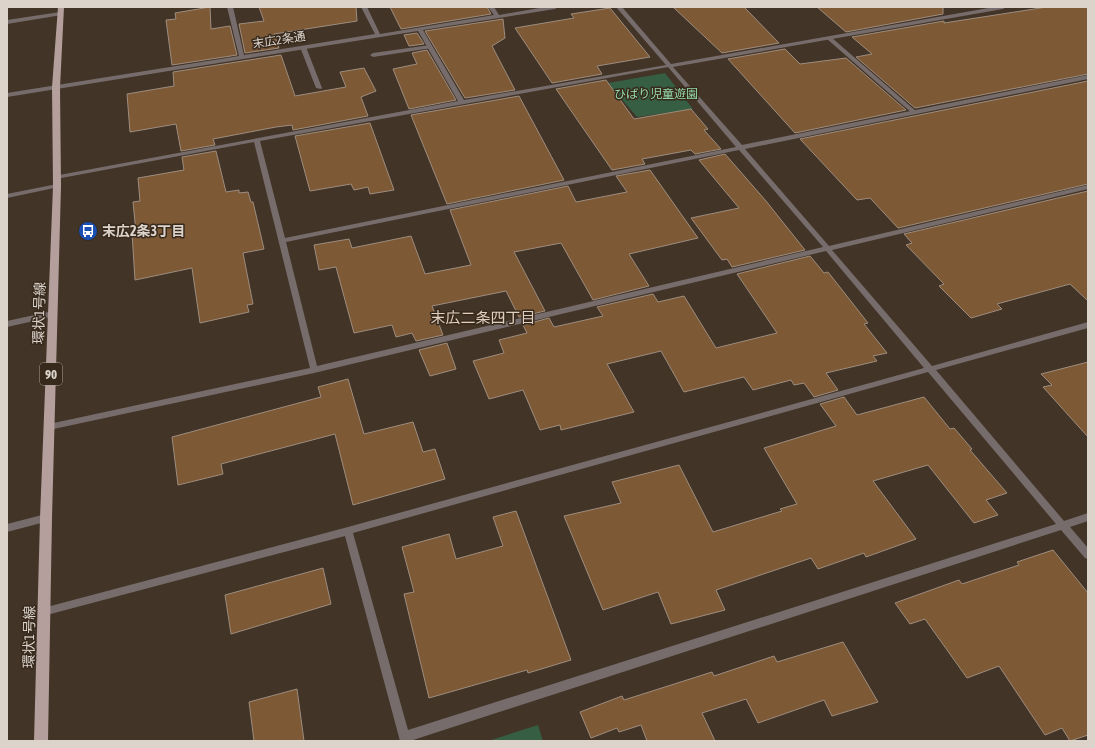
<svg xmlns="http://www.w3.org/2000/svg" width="1095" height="748" font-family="'Asap Condensed','Noto Sans JP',sans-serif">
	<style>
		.green { fill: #355e42 }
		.building { fill: #7d5936; stroke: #9e8d7e }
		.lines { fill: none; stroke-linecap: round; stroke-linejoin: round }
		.lane { fill: #766c6b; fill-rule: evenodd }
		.street { fill: #766c6b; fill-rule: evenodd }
		.primary { fill: #b49f9d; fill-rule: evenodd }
		.labels { text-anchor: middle; stroke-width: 3; stroke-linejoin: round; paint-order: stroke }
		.far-street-label { font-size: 12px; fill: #dcd3cb; stroke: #372a1d }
		.far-park-label { font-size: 12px; fill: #94daa9; stroke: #372a1d }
		.shield { fill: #372a1d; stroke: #aaa097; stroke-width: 1 }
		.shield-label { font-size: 13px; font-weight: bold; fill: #dcd3cb }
		.poi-label { font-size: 14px; font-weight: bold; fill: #dcd3cb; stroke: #372a1d; text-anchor: start }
		.street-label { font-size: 14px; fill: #dcd3cb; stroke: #372a1d }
		.neighbourhood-label { font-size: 15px; fill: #e1cfbf; stroke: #372a1d }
	</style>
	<rect width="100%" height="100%" fill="#423427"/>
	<g class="green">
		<polygon points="665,73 693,109 637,117 608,83"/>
		<polygon points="538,725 543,741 488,741"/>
	</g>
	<g class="building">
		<polygon points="210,7 211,29 230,26 237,55 172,65 166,20 176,19 175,13"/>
		<polygon points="259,7 356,7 357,21 274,34 279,48 245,53 239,24 264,21"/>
		<polygon points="390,7 487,7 491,14 401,29"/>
		<polygon points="673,7 744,7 779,43 722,53"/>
		<polygon points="817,7 943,7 943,14 846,32"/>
		<polygon points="1047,7 1088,7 1088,74 915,108 856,57 872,54 852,37 944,21 944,23"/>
		<polygon points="610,8 650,57 597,66 602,74 552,83 515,28 574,18 571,14"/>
		<polygon points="503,19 505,38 492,46 515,90 465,98 425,31"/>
		<polygon points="417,33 424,44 409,46 404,35"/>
		<polygon points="785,49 800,64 846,58 906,110 795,133 728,59"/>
		<polygon points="427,50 456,100 409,109 393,69 417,64 412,53"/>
		<polygon points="281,55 295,96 346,87 340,72 364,68 376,91 361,97 368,116 293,130 292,125 276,127 213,139 215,145 181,151 176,124 130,132 127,94 174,86 173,72"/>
		<polygon points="606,80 634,119 691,109 708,129 704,130 721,149 695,154 691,150 642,159 645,164 612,170 556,89"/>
		<polygon points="1088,81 1088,184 898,228 870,198 857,200 800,139"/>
		<polygon points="519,96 564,180 447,204 411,115"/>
		<polygon points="370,123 394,190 370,194 368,187 354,190 351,184 310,191 295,136"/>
		<polygon points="216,151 226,192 239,190 239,193 248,192 251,202 253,202 264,249 243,253 253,304 247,305 249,312 200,323 192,268 135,280 132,233 136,232 133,202 140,201 138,178 184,170 182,157"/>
		<polygon points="725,154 766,201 805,250 732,267 727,259 722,260 691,218 739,208 699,160"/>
		<polygon points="650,170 698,238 629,254 649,286 593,300 561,243 514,252 545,311 519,317 506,291 432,306 443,335 416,341 412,333 396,337 392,325 354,333 336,267 319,270 314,245 349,239 352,248 411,236 425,274 471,265 450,210 568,186 576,202 627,192 616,176"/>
		<polygon points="1088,191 1088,301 1070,284 997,304 1002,309 971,318 939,286 944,284 906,245 912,243 904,234"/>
		<polygon points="810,256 824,273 828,272 868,323 864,324 887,353 873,356 877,361 826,373 838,390 814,397 804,383 794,385 791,380 753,390 744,377 684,392 661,351 607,364 634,412 561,430 560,425 540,430 523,390 489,399 473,361 504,353 499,340 527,333 523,325 549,318 554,327 603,316 597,307 653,294 658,302 684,296 716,348 777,333 737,274"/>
		<polygon points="447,343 456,369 430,376 419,350"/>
		<polygon points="1088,362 1088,437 1043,387 1052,385 1041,374"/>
		<polygon points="348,379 364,434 413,422 423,452 435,449 445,479 353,505 335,434 221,464 223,474 178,485 172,437 321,397 318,387"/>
		<polygon points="844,397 857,415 924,397 950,429 954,428 972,449 970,450 1007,493 986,500 998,515 974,523 928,465 873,481 916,539 866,557 864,553 818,569 811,558 716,590 725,610 671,624 658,592 603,610 564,516 621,503 612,482 679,465 713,532 782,511 780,509 797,504 764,448 836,426 820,404"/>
		<polygon points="516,511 571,660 528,673 527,670 429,698 404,594 414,592 402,547 449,534 456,559 503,546 493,517"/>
		<polygon points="1053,550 1088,593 1088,735 1070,741 1062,728 1045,735 999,666 967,678 925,619 910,624 895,603 959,580 962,584 1019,565 1017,562"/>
		<polygon points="323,568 331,604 231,634 225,595"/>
		<polygon points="843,642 878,702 832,716 824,700 758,723 746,699 702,713 715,741 647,741 641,725 619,732 617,728 591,738 580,712 622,696 624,700 712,672 714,676 774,656 777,662"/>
		<polygon points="297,689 304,741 254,741 249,702"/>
	</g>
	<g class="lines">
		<g class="lane">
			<polygon points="827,37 831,37 917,112 917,114 913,114 827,39"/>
			<polygon points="430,45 432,46 432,48 373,57 370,55 373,53"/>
			<polygon points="301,46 306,47 322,88 321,89 316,88 300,47"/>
		</g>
		<g class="street">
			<path d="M227,7H233L244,55L375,34L361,7H367L380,34L494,15L488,7H494L499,15L545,7H558L555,9L423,30L464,100L666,65L616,7H622L671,64L994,7H1006L1003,9L673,67L742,145L1088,75V79L745,149L829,246L1088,185V189L832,250L932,366L1088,322V328L936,370L1064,521L1088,513V521L1070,527L1088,548V559L1085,558L1061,530L410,741H400L345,536L43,616L40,615L38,612L40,609L43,608L348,527L924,368L826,251L314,373L49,430L46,429L45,427L46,425L49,424L310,368L254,142L56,179L54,178V176L458,101L418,31L7,97V93L239,56ZM668,67L736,147L285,238L260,141ZM739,150L823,247L317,366L286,242ZM928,372L1056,524L408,730L353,533Z"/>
			<polygon points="60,12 62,13 62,15 7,24 7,20"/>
			<polygon points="57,184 59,185 59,187 7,198 7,194"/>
			<polygon points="53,311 57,314 56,316 7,327 7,321"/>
			<polygon points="46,514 49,515 51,518 49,521 7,532 7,524"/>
		</g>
		<polygon class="primary" points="58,7 64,7 60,87 61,186 52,518 48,741 34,741 40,518 53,186 52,87"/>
	</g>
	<defs>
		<g id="bus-disc" transform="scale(1)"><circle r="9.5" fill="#1a4fb4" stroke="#372a1d"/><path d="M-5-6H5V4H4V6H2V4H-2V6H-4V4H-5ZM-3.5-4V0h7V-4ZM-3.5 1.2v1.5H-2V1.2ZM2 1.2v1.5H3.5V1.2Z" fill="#fff"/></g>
	</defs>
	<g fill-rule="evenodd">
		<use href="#bus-disc" x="88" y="231"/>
	</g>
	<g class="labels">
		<g class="far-street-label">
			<text transform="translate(279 40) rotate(-9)" y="4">末広2条通</text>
		</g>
		<g class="far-park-label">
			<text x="656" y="98">ひばり児童遊園</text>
		</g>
		<rect class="shield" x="40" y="363" width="22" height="22" rx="3"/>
		<g class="shield-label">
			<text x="51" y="379">90</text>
		</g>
		<g class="poi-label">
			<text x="102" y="236">末広2条3丁目</text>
		</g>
		<g class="street-label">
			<text transform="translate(39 313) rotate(-88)" y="5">環状1号線</text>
			<text transform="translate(29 637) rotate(-89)" y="5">環状1号線</text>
		</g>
		<g class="neighbourhood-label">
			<text x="483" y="323">末広二条四丁目</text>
		</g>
	</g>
	<rect width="1095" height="748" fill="none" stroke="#dcd3cb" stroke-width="16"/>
</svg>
